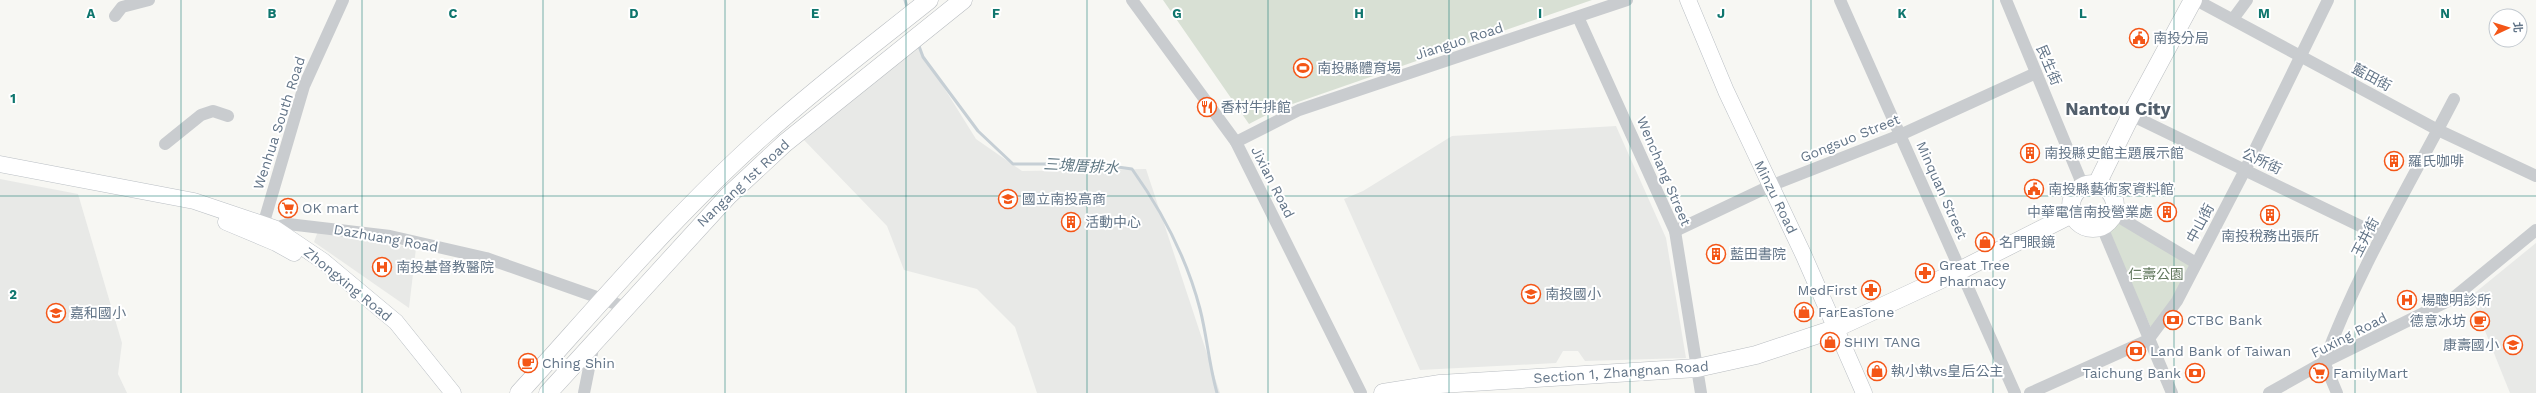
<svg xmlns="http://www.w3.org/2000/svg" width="2536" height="393" font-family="'Work Sans','Noto Sans TC',sans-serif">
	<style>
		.built { fill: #e8e9e7 }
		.green { fill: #d8e0d4 }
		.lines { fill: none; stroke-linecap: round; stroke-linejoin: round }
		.stream { stroke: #c6cfd5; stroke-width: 3 }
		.secondary-casing { stroke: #babfc4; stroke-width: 17 }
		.primary-casing { stroke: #b9bdc1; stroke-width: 19 }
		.street { stroke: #c9cccf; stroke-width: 12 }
		.secondary { stroke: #fff; stroke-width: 16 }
		.primary { stroke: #fff; stroke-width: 18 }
		.grid { fill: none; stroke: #0f766e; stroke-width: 1; stroke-opacity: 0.55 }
		.labels { text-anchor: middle; stroke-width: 4; stroke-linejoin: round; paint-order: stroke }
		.poi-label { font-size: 14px; fill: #637588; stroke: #fff; text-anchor: start }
		.street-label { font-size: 14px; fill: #637588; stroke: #fff }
		.park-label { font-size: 14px; fill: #63795f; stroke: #fff }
		.water-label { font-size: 15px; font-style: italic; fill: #5f7783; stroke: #fff }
		.district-label { font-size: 18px; font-weight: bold; fill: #525f6c; stroke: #fff }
		.grid-label { font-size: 13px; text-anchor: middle; font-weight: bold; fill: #0f766e; stroke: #fff; stroke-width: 4; stroke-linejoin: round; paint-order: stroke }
	</style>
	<rect width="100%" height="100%" fill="#f7f7f3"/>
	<g class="built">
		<polygon points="918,46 976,139 1022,171 1146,169 1220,393 1037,393 1015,327 977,289 904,270 887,226 803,139"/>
		<polygon points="1616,126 1666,238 1686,358 1585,361 1578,351 1563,351 1556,363 1420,370 1344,199 1363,191 1452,136"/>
		<polygon points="0,179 78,194 122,343 118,374 127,393 0,393"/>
		<polygon points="318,231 416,248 409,308 314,242"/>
		<polygon points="2536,243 2536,393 2510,393 2471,296"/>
	</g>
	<g class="green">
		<polygon points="1163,0 1592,0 1278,109 1249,124"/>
		<polygon points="2116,222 2190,263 2176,292 2152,330 2108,232"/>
	</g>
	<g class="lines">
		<g class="stream">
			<polyline points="905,0 907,7"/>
			<path d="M919,46L923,57L978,131L1013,164H1096L1132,169C1162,211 1187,259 1200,309C1207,336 1209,365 1217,393"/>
		</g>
		<g class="secondary-casing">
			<g id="secondary">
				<polyline points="1688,0 1726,91 1804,256 1864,393"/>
				<polyline points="0,164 194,201 274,228 323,261 396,322 453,393"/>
				<polyline points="226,222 276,243 294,253"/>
			</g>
		</g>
		<g class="primary-casing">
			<g id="primary">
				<circle cx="2093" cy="206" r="22"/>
				<polyline points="2097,184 2131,115 2193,0"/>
				<path d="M519,393C599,305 676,213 765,134C817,87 874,44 929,0"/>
				<polyline points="548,393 728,196 785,143 963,0"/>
				<polyline points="1383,393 1440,384 1697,368 1756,355 1834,329 1961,270 2072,214"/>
			</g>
		</g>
		<g class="street">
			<polyline points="1132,0 1236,142 1361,393"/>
			<polyline points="1840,0 2015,393"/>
			<polyline points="2006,0 2083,186"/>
			<polyline points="2196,0 2438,130 2536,176"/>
			<polyline points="115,16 122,7 149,0"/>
			<polyline points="1578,17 1675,231 1701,393"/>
			<polyline points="2233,19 2247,0"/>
			<polyline points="2131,115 2381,236"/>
			<polyline points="1236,142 1299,110 1627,0"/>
			<polyline points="165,144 201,115 213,111 228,116"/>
			<polyline points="2114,214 2196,263"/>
			<polyline points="2102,227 2172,393"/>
			<polyline points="1675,231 1770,186 1900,135 2036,73"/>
			<polyline points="261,232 304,86 343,0"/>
			<polyline points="275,234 274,228 288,224 390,236 486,258 625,307"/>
			<polyline points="584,393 594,343"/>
			<polyline points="2030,393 2148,340 2177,301 2245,170 2328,0"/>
			<polyline points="2269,393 2324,362 2452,299 2536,230"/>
			<path d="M2337,393L2324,362C2358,270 2409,186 2454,99"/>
		</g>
		<use href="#secondary" class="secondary"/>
		<use href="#primary" class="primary"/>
	</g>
	<path class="grid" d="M181,0V393M362,0V393M543,0V393M725,0V393M906,0V393M1087,0V393M1268,0V393M1449,0V393M1630,0V393M1811,0V393M1993,0V393M2174,0V393M2355,0V393M0,196H2536"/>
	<defs>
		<g id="civic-ring" transform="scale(1)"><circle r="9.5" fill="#fff" stroke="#f45617" stroke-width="1.5"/><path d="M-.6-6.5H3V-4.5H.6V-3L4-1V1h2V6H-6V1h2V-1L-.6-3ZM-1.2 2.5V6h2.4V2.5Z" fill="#f45617"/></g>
		<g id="stadium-ring" transform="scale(1)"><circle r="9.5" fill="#fff" stroke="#f45617" stroke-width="1.5"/><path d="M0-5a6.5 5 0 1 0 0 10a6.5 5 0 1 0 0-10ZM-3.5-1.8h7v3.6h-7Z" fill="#f45617"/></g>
		<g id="restaurant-ring" transform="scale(1)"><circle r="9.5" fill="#fff" stroke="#f45617" stroke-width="1.5"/><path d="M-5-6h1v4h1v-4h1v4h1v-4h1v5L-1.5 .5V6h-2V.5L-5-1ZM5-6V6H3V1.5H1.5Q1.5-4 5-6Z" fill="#f45617"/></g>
		<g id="building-ring" transform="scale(1)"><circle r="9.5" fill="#fff" stroke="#f45617" stroke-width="1.5"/><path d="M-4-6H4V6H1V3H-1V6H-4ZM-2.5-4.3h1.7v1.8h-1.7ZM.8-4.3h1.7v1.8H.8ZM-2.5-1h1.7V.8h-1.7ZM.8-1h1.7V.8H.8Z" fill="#f45617"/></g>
		<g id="school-ring" transform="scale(1)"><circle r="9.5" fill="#fff" stroke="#f45617" stroke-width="1.5"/><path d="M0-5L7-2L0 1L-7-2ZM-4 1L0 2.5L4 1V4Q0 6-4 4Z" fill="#f45617"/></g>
		<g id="supermarket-ring" transform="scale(1)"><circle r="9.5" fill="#fff" stroke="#f45617" stroke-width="1.5"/><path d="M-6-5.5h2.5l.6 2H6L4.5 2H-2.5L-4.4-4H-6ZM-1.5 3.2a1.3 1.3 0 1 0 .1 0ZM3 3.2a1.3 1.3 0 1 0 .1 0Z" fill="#f45617"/></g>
		<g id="shop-ring" transform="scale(1)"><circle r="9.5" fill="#fff" stroke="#f45617" stroke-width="1.5"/><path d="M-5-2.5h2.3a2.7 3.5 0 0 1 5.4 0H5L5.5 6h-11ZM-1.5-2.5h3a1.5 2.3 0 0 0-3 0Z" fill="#f45617"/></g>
		<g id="hospital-ring" transform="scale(1)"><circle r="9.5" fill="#fff" stroke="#f45617" stroke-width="1.5"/><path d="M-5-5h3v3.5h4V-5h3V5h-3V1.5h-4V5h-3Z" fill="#f45617"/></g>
		<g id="pharmacy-ring" transform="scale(1)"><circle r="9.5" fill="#fff" stroke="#f45617" stroke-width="1.5"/><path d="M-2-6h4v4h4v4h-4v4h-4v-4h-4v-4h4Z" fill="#f45617"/></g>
		<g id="bank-ring" transform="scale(1)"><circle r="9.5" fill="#fff" stroke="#f45617" stroke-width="1.5"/><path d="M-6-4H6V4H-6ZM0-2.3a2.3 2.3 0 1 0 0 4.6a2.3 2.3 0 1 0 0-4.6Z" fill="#f45617"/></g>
		<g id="cafe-ring" transform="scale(1)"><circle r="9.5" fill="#fff" stroke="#f45617" stroke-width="1.5"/><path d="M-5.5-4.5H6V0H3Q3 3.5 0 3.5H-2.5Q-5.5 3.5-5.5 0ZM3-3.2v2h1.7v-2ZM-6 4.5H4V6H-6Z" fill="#f45617"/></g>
	</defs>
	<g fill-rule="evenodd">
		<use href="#civic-ring" x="2139" y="38"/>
		<use href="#stadium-ring" x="1303" y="68"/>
		<use href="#restaurant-ring" x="1207" y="107"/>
		<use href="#building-ring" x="2030" y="153"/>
		<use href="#building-ring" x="2394" y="161"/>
		<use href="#civic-ring" x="2034" y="189"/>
		<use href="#school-ring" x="1008" y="199"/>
		<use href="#supermarket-ring" x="288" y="208"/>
		<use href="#building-ring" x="2167" y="212"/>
		<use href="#building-ring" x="2270" y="215"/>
		<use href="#building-ring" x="1071" y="222"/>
		<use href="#shop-ring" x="1985" y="242"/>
		<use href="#building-ring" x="1716" y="254"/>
		<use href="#hospital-ring" x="382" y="267"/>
		<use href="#pharmacy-ring" x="1925" y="273"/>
		<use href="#pharmacy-ring" x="1871" y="290"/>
		<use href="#school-ring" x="1531" y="294"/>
		<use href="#hospital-ring" x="2407" y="300"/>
		<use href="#shop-ring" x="1804" y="312"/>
		<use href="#school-ring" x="56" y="313"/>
		<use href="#bank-ring" x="2173" y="320"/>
		<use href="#cafe-ring" x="2480" y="321"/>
		<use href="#shop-ring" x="1830" y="342"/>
		<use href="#school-ring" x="2513" y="345"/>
		<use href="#bank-ring" x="2136" y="351"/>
		<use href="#cafe-ring" x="528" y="363"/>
		<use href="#shop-ring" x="1877" y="371"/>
		<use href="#bank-ring" x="2195" y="373"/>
		<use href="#supermarket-ring" x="2319" y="373"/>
	</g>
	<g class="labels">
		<g class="poi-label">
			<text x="2153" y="43">南投分局</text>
			<text x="1317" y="73">南投縣體育場</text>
			<text x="1221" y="112">香村牛排館</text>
			<text x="2044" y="158">南投縣史館主題展示館</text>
			<text x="2408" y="166">羅氏咖啡</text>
			<text x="2048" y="194">南投縣藝術家資料館</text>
			<text x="1022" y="204">國立南投高商</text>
			<text x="302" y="213">OK mart</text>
			<text x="2153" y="217" text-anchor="end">中華電信南投營業處</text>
			<text x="1085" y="227">活動中心</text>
			<text x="2270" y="241" text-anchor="middle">南投稅務出張所</text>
			<text x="1999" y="247">名門眼鏡</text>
			<text x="1730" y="259">藍田書院</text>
			<text x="1939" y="270">Great Tree<tspan x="1939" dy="16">Pharmacy</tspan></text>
			<text x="396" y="272">南投基督教醫院</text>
			<text x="1857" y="295" text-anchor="end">MedFirst</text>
			<text x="1545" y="299">南投國小</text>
			<text x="2421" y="305">楊聰明診所</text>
			<text x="1818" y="317">FarEasTone</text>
			<text x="70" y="318">嘉和國小</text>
			<text x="2187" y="325">CTBC Bank</text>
			<text x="2466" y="326" text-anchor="end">德意冰坊</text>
			<text x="1844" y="347">SHIYI TANG</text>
			<text x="2499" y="350" text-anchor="end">康壽國小</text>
			<text x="2150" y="356">Land Bank of Taiwan</text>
			<text x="542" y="368">Ching Shin</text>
			<text x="1891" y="376">執小執vs皇后公主</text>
			<text x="2181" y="378" text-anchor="end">Taichung Bank</text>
			<text x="2333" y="378">FamilyMart</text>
		</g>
		<g class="street-label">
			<text transform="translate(1459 41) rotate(-18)" y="5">Jianguo Road</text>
			<text transform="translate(2049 65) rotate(67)" y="5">民生街</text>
			<text transform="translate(2372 77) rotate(28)" y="5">藍田街</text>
			<text transform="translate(279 123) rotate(-72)" y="5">Wenhua South Road</text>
			<text transform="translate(1850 138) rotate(-22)" y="5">Gongsuo Street</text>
			<text transform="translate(2262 161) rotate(25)" y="5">公所街</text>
			<text transform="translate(1664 171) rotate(67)" y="5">Wenchang Street</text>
			<text transform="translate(1273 182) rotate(63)" y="5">Jixian Road</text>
			<text transform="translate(743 183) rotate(-43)" y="5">Nangang 1st Road</text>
			<text transform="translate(1942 190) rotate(66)" y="5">Minquan Street</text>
			<text transform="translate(1776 197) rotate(64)" y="5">Minzu Road</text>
			<text transform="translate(2200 223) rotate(-62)" y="5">中山街</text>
			<text transform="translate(2365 237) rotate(-63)" y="5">玉井街</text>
			<text transform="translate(386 238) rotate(10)" y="5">Dazhuang Road</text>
			<text transform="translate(348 284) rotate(39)" y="5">Zhongxing Road</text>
			<text transform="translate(2349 335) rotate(-27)" y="5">Fuxing Road</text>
			<text transform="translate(1621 372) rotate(-4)" y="5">Section 1, Zhangnan Road</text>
		</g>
		<g class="park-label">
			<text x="2156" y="279">仁壽公園</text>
		</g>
		<g class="water-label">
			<text transform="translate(1081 166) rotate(3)" y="5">三塊厝排水</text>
		</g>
		<g class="district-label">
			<text x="2118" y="115">Nantou City</text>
		</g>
	</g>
	<g class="grid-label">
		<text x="91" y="18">A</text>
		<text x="272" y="18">B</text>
		<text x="453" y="18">C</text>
		<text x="634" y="18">D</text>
		<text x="815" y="18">E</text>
		<text x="996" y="18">F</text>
		<text x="1177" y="18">G</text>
		<text x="1359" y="18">H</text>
		<text x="1540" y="18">I</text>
		<text x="1721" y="18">J</text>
		<text x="1902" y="18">K</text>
		<text x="2083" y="18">L</text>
		<text x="2264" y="18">M</text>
		<text x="2445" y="18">N</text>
		<text x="13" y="103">1</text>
		<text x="13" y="299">2</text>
	</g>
	<g transform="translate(2508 28) rotate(86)"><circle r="19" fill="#ffffff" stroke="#c1c8cf"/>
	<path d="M0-3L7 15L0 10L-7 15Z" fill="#f45617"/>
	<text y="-6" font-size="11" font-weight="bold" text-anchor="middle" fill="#637588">北</text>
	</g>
</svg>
